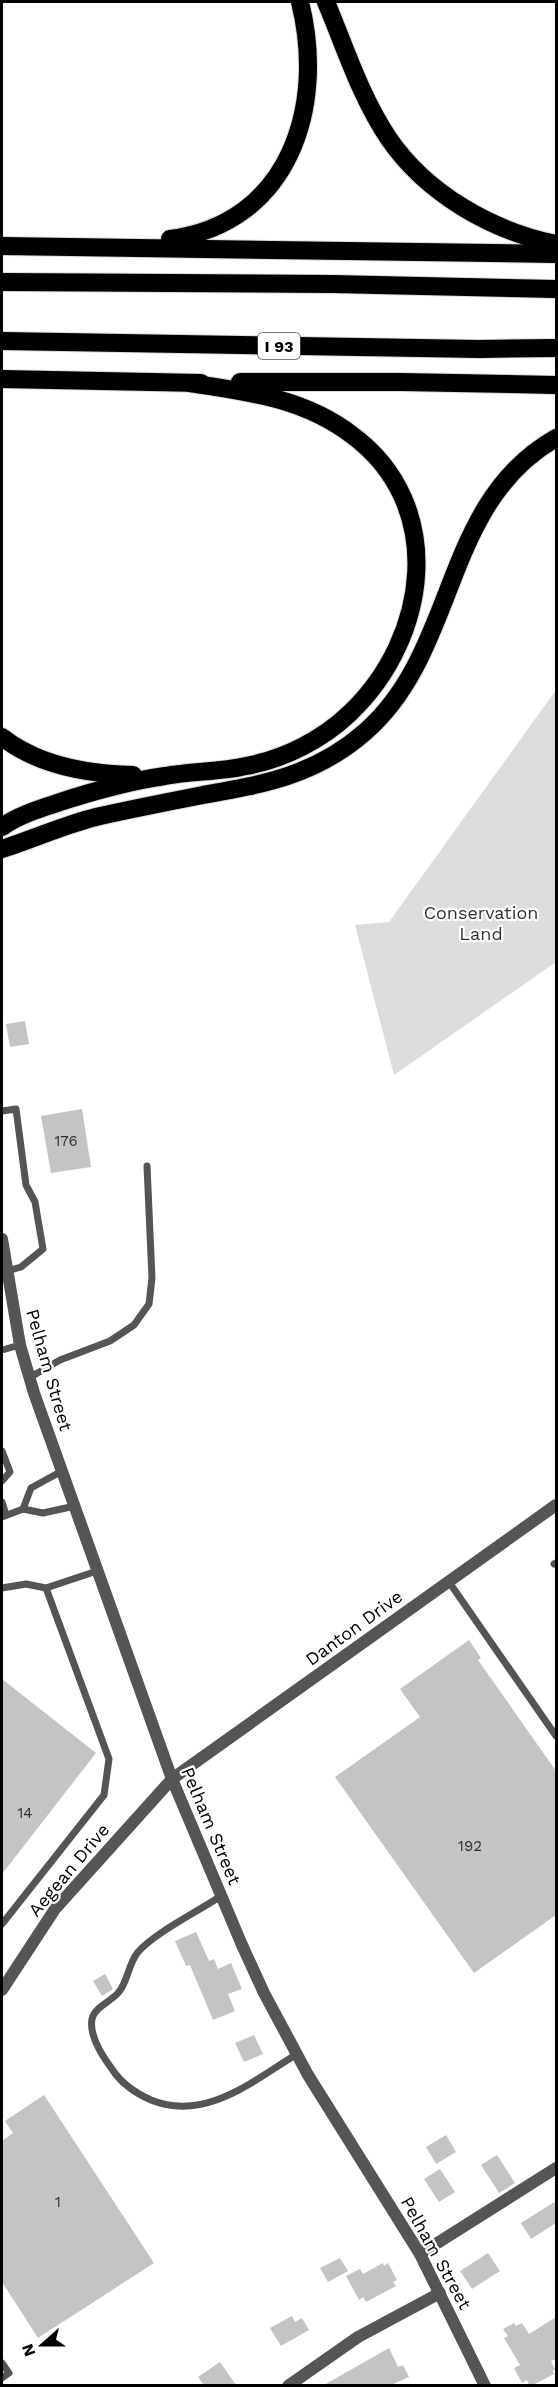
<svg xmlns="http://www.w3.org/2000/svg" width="558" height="2387" font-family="'Work Sans',sans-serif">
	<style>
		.green { fill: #dcdcdc }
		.building { fill: #c4c4c4 }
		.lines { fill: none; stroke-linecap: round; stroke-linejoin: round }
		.motorway-casing { stroke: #dbdbdb; stroke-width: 20 }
		.service { stroke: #555; stroke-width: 7 }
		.minor { stroke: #555; stroke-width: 12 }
		.tertiary { stroke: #555; stroke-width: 12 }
		.motorway { stroke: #000; stroke-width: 18 }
		.labels { text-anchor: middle; stroke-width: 4.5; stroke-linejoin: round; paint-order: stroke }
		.number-label { font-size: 15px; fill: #313131 }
		.shield { fill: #fff; stroke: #4c4c4c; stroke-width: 1.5 }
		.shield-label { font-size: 16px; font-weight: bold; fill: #000 }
		.park-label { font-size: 18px; fill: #333; stroke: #fff }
		.street-label { font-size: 18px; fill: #000; stroke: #fff }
	</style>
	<rect width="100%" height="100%" fill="#fff"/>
	<polygon class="green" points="556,690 556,962 394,1075 355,925 389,922"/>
	<g class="building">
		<polygon points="25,1021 29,1044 10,1047 6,1024"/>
		<polygon points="82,1109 91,1167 51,1173 41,1116"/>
		<polygon points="469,1640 481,1658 478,1660 556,1771 556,1915 474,1973 335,1777 420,1717 400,1689"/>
		<polygon points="2,1679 96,1753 2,1874"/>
		<polygon points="196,1932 209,1961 214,1959 218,1969 231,1963 242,1989 228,1994 235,2011 213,2020 190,1965 186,1966 175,1941"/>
		<polygon points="105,1974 113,1989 102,1996 93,1981"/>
		<polygon points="254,2035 263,2054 244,2062 235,2043"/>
		<polygon points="44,2095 154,2263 38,2338 2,2282 2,2141 13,2133 5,2121"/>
		<polygon points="446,2135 456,2152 436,2164 426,2147"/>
		<polygon points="497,2155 515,2183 499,2193 481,2165"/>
		<polygon points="440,2169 455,2192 439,2202 424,2179"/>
		<polygon points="556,2201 556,2223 531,2239 521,2223"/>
		<polygon points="488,2253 500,2271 472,2289 460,2271"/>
		<polygon points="340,2258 348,2271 328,2282 320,2268"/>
		<polygon points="383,2263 384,2266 388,2263 397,2280 393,2282 396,2286 366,2302 363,2297 359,2300 346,2276 360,2269 363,2274"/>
		<polygon points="292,2316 295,2322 302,2318 309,2330 281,2346 270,2328"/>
		<polygon points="556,2317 556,2359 551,2361 555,2369 553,2371 554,2374 533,2385 529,2385 527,2380 522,2383 514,2368 520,2365 504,2338 508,2336 503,2329 514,2323 516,2326 522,2323 529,2334"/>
		<polygon points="389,2348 398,2367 403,2365 409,2377 391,2385 324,2385"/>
		<polygon points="220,2362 236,2385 204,2385 198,2377"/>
	</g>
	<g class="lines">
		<g class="motorway-casing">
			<g id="motorway">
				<path d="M326,2C345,47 361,98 389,139C427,194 492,231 556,244"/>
				<path d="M170,239C290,223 326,106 300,2"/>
				<polyline points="2,246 556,254"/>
				<polyline points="2,282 333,284 556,289"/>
				<polyline points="2,341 479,349 556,348"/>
				<polyline points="2,379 201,383"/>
				<polyline points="240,382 400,382 556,385"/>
				<path d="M2,737C39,766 87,774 133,775"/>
				<path d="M2,827C18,815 40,809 60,802C94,791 129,781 165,776C192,771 220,772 246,766C284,759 322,740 350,713C429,638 447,505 352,435C304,398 248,392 190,383"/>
				<path d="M2,849C33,839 64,825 96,817C131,809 167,802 203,795C265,784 316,775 365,732C459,650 441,503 556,438"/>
			</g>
		</g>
		<g class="service">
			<polyline points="2,1111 16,1109 26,1185 35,1202 43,1249 21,1267 7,1271"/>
			<polyline points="2,1350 20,1345"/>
			<polyline points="29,1378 60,1360 110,1341 134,1325 149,1304 152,1278 147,1166"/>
			<polyline points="2,1451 10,1472 2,1481"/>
			<polyline points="2,1502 6,1515"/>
			<polyline points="23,1509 31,1488 62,1471"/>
			<polyline points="2,1517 23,1509 43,1513 75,1506"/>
			<polyline points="554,1564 556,1563"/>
			<polyline points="449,1582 556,1736"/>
			<polyline points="2,1588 26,1584 46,1588 97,1571"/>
			<path d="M221,1896C197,1912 156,1932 138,1952C128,1964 128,1982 118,1993C110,2002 95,2007 92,2019C89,2035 103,2057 112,2069C121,2083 135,2093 151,2100C205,2122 253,2081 297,2054"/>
			<polyline points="2,1924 104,1795 109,1759 46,1588"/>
			<polyline points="2,2363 9,2373 2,2378"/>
		</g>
		<g class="minor">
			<polyline points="2,1990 55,1909 172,1779 556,1505"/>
			<polyline points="420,2254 556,2168"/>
			<polyline points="288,2386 358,2337 440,2293"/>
		</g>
		<polyline class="tertiary" points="2,1239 20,1345 34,1393 172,1779 242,1945 264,1993 308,2075 420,2254 485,2386"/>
		<use href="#motorway" class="motorway"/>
	</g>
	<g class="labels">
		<g class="number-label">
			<text x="66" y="1146">176</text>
			<text x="25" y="1818">14</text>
			<text x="470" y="1851">192</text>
			<text x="58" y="2207">1</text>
		</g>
		<rect class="shield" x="258" y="333" width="42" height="26" rx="4.5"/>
		<g class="shield-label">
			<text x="279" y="352">I 93</text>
		</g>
		<g class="park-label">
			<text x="481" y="919">Conservation<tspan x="481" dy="21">Land</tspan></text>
		</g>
		<g class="street-label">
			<text transform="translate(49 1370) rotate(74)" y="6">Pelham Street</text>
			<text transform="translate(354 1628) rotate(-36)" y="6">Danton Drive</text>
			<text transform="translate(211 1826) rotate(67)" y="6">Pelham Street</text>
			<text transform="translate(69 1870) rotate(-50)" y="6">Aegean Drive</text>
			<text transform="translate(436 2253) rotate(61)" y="6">Pelham Street</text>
		</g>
	</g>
	<rect width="558" height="2387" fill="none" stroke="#000000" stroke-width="6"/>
	<g transform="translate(42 2345) rotate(249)" stroke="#ffffff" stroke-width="4.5" paint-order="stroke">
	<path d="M0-4.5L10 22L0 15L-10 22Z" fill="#000000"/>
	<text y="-9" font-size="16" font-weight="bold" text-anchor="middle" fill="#000000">N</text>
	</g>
</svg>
